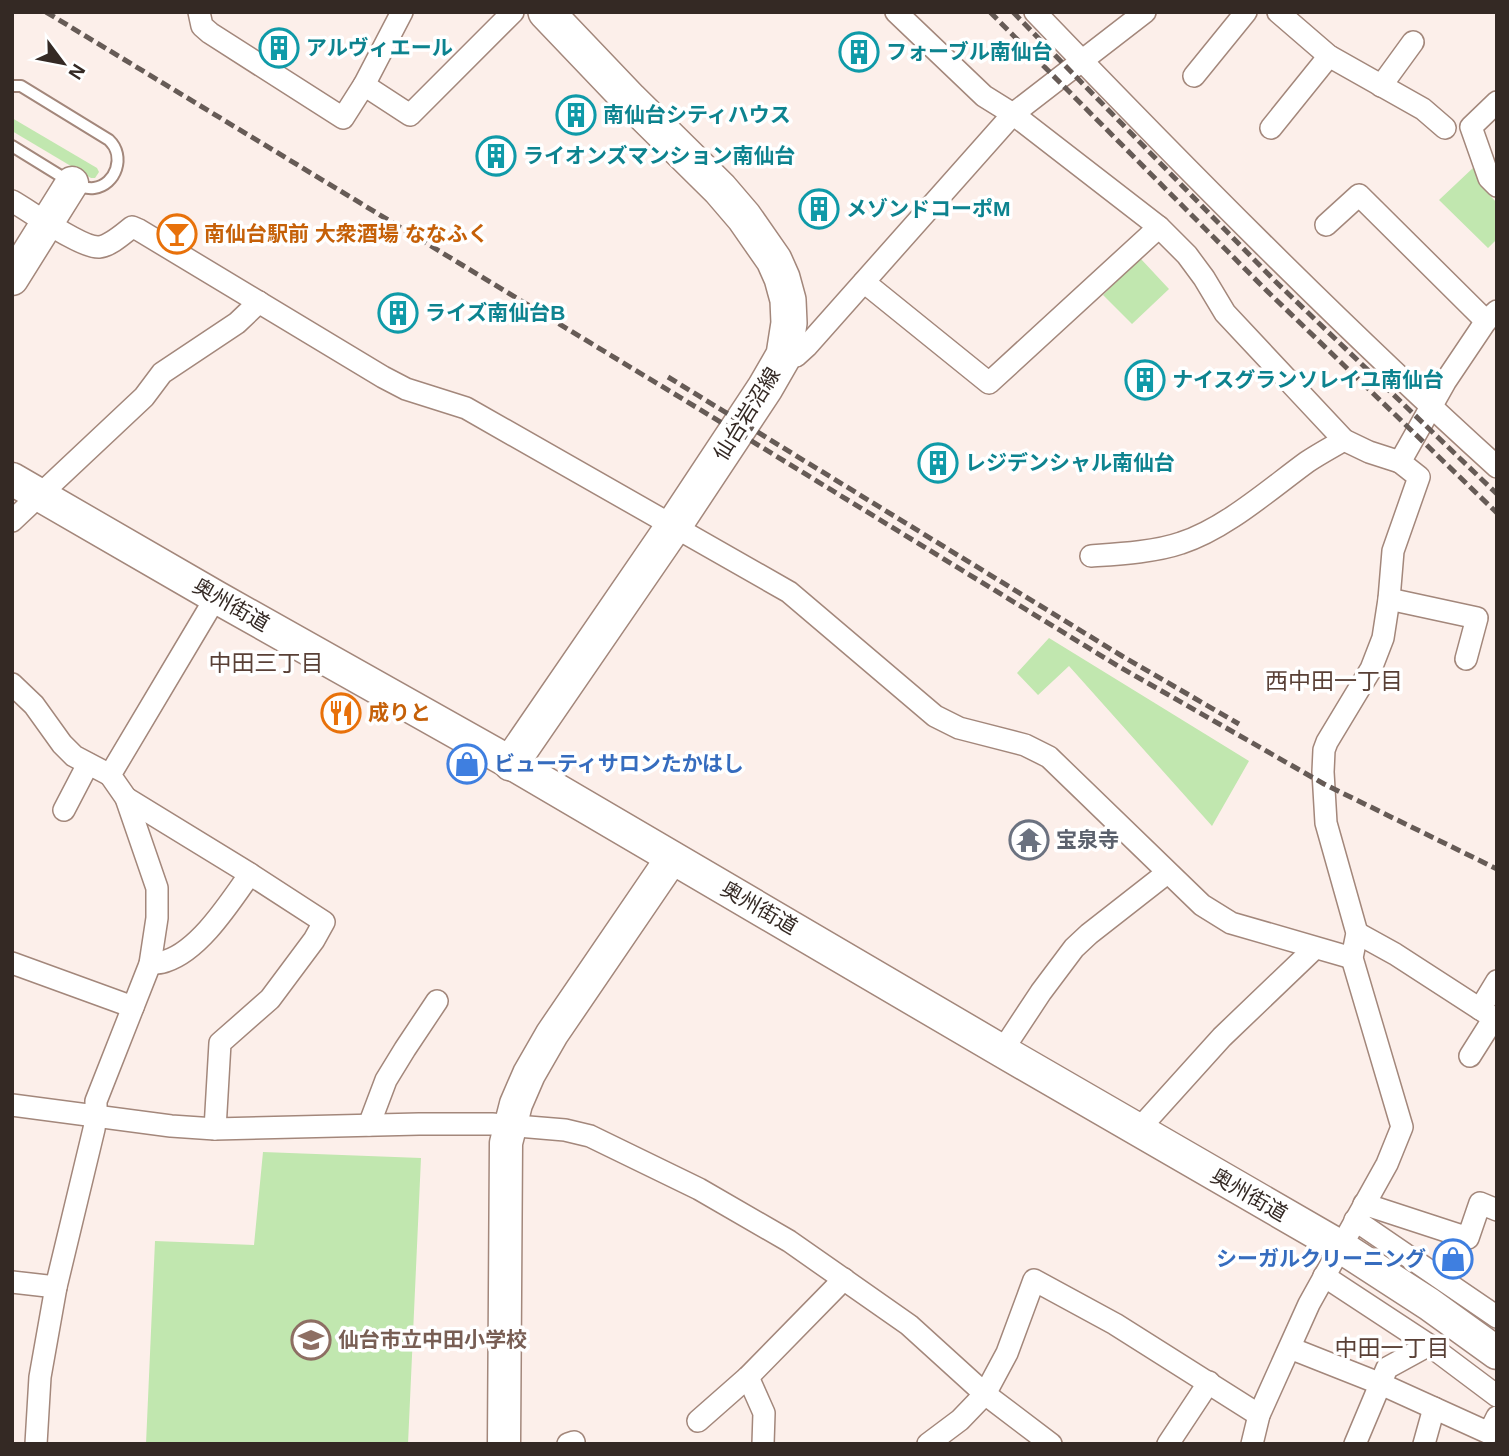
<svg xmlns="http://www.w3.org/2000/svg" width="1509" height="1456" font-family="Arial,'Noto Sans JP',sans-serif">
	<style>
		.green { fill: #c1e7af }
		.lines { fill: none; stroke-linecap: round; stroke-linejoin: round }
		.lane-casing { stroke: #a3877b; stroke-width: 14 }
		.street-casing { stroke: #a3877b; stroke-width: 24 }
		.secondary-casing { stroke: #a3877b; stroke-width: 35 }
		.primary-casing { stroke: #a3877b; stroke-width: 38 }
		.lane { stroke: #fff; stroke-width: 10 }
		.street { stroke: #fff; stroke-width: 21 }
		.secondary { stroke: #fff; stroke-width: 32 }
		.primary { stroke: #fff; stroke-width: 35 }
		.rail { stroke: #665b56; stroke-width: 5; stroke-dasharray: 10 5; stroke-linecap: butt }
		.labels { text-anchor: middle; stroke-width: 7; stroke-linejoin: round; paint-order: stroke }
		.culture-label { font-size: 21px; font-weight: bold; fill: #0d838f; stroke: #fff; text-anchor: start }
		.food-label { font-size: 21px; font-weight: bold; fill: #c56008; stroke: #fff; text-anchor: start }
		.street-label { font-size: 21px; fill: #342924; stroke: #fff }
		.shop-label { font-size: 21px; font-weight: bold; fill: #366cbe; stroke: #fff; text-anchor: start }
		.worship-label { font-size: 21px; font-weight: bold; fill: #5b616d; stroke: #fff; text-anchor: start }
		.education-label { font-size: 21px; font-weight: bold; fill: #785e54; stroke: #fff; text-anchor: start }
		.neighbourhood-label { font-size: 23px; fill: #594036; stroke: #fff }
	</style>
	<rect width="100%" height="100%" fill="#fcefea"/>
	<g class="green">
		<polygon points="12,118 97,168 99,172 95,178 91,178 12,131"/>
		<polygon points="1474,167 1482,187 1497,203 1497,239 1488,248 1439,200"/>
		<polygon points="1140,258 1169,289 1132,324 1103,295"/>
		<polygon points="1049,638 1249,761 1212,826 1069,666 1038,695 1017,673"/>
		<polygon points="263,1152 421,1158 408,1444 146,1444 155,1241 254,1245"/>
	</g>
	<g class="lines">
		<g class="lane-casing">
			<path id="lane" d="M12,86H21L109,140C126,156 116,185 94,188C86,189 79,186 72,183L12,146"/>
		</g>
		<g class="street-casing">
			<g id="street">
				<polyline points="199,12 202,26 210,33 343,118 364,85 402,12"/>
				<polyline points="896,12 984,96 1013,114 1159,227 1187,255 1204,278 1225,313 1344,440 1369,452 1400,462"/>
				<path d="M1035,12C1185,168 1337,322 1497,467"/>
				<polyline points="1278,12 1329,56 1423,109 1445,128"/>
				<polyline points="1194,76 1246,12"/>
				<polyline points="364,85 410,115 513,12"/>
				<polyline points="1381,86 1413,42"/>
				<polyline points="1497,102 1471,127 1489,178 1497,186"/>
				<polyline points="1271,128 1329,56"/>
				<path d="M12,201C30,211 81,248 99,247C110,246 123,234 132,227L139,230L383,377L406,389L466,408L789,592L935,716L959,728L1025,745L1049,757L1202,905L1231,923L1352,958"/>
				<polyline points="1326,225 1359,195 1486,321"/>
				<polyline points="864,282 989,383 1159,227"/>
				<polyline points="784,355 796,356 807,346 1013,114 1145,12"/>
				<polyline points="12,521 144,397 162,373 237,323 259,302"/>
				<path d="M1091,556C1119,554 1155,552 1181,543C1225,529 1270,489 1307,462C1319,454 1332,447 1344,440"/>
				<polyline points="1389,599 1477,618 1466,659"/>
				<polyline points="12,684 34,705 62,744 74,756 110,775"/>
				<polyline points="126,798 250,874 324,922 314,940 270,999 220,1043 215,1129"/>
				<polyline points="64,810 88,764"/>
				<polyline points="1357,933 1395,954 1497,1020"/>
				<polyline points="12,963 133,1007"/>
				<path d="M150,964C155,963 161,963 166,961C200,950 230,902 250,874"/>
				<polyline points="1480,1009 1497,981"/>
				<polyline points="1002,1051 1041,992 1074,948 1089,934 1167,873"/>
				<polyline points="1470,1056 1494,1018"/>
				<polyline points="12,1105 171,1126 215,1129 419,1124 492,1124 565,1130 590,1136 699,1189 789,1241 909,1325 985,1394 1051,1444"/>
				<polyline points="369,1125 386,1080 405,1049 437,1001"/>
				<polyline points="1138,1130 1222,1037 1315,948"/>
				<polyline points="1364,1204 1468,1238 1480,1203 1497,1210"/>
				<polyline points="1355,1220 1497,1317"/>
				<polyline points="1324,1276 1429,1345 1497,1396"/>
				<polyline points="12,1282 56,1287"/>
				<polyline points="1290,1348 1381,1384 1489,1433 1497,1417"/>
				<polyline points="748,1377 764,1413 763,1444"/>
				<polyline points="698,1421 748,1377 844,1279"/>
				<polyline points="36,1444 40,1377 56,1287 94,1129 96,1116 96,1101 150,964 157,918 157,888 126,798 110,775 216,597"/>
				<polyline points="568,1444 574,1442"/>
				<polyline points="928,1444 960,1420 985,1394 1007,1353 1034,1280 1115,1324 1259,1415"/>
				<polyline points="1168,1444 1209,1382"/>
				<polyline points="1252,1444 1259,1415 1309,1304 1387,1164 1402,1127 1352,958 1357,933 1326,823 1323,772 1324,750 1327,742 1371,669 1383,638 1389,599 1393,551 1419,477 1400,462 1445,382 1486,321 1497,311"/>
				<polyline points="1355,1444 1387,1368 1429,1345"/>
				<polyline points="1424,1444 1434,1408"/>
			</g>
		</g>
		<g class="secondary-casing">
			<g id="secondary">
				<polyline points="12,279 72,183"/>
				<polyline points="12,479 216,597 511,763 1002,1051 1341,1247 1429,1304 1497,1353"/>
				<polyline points="504,1444 506,1143 516,1104 529,1074 552,1034 672,858"/>
			</g>
		</g>
		<g class="primary-casing">
			<polyline id="primary" points="511,763 673,527 765,388 784,355 789,323 788,300 782,278 774,260 744,217 720,189 630,100 546,12"/>
		</g>
		<use href="#lane" class="lane"/>
		<use href="#street" class="street"/>
		<use href="#secondary" class="secondary"/>
		<use href="#primary" class="primary"/>
		<g class="rail">
			<polyline points="46,12 737,432 1118,666 1324,784 1497,869"/>
			<polyline points="990,12 1267,291 1497,513"/>
			<polyline points="1013,12 1275,281 1497,494"/>
			<polyline points="668,377 1122,656 1239,724"/>
		</g>
	</g>
	<defs>
		<g id="building-ring" transform="scale(2.0125)"><circle r="9.5" fill="#fff" stroke="#0f9aa8" stroke-width="1.5"/><path d="M-4-6H4V6H1V3H-1V6H-4ZM-2.5-4.3h1.7v1.8h-1.7ZM.8-4.3h1.7v1.8H.8ZM-2.5-1h1.7V.8h-1.7ZM.8-1h1.7V.8H.8Z" fill="#0f9aa8"/></g>
		<g id="bar-ring" transform="scale(2.0125)"><circle r="9.5" fill="#fff" stroke="#e8710a" stroke-width="1.5"/><path d="M-6-5H6L.8 .8V4.5H3.5V6h-7V4.5H-.8V.8Z" fill="#e8710a"/></g>
		<g id="restaurant-ring" transform="scale(2.0125)"><circle r="9.5" fill="#fff" stroke="#e8710a" stroke-width="1.5"/><path d="M-5-6h1v4h1v-4h1v4h1v-4h1v5L-1.5 .5V6h-2V.5L-5-1ZM5-6V6H3V1.5H1.5Q1.5-4 5-6Z" fill="#e8710a"/></g>
		<g id="shop-ring" transform="scale(2.0125)"><circle r="9.5" fill="#fff" stroke="#3f7fe0" stroke-width="1.5"/><path d="M-5-2.5h2.3a2.7 3.5 0 0 1 5.4 0H5L5.5 6h-11ZM-1.5-2.5h3a1.5 2.3 0 0 0-3 0Z" fill="#3f7fe0"/></g>
		<g id="temple-ring" transform="scale(2.0125)"><circle r="9.5" fill="#fff" stroke="#6b7280" stroke-width="1.5"/><path d="M0-6L5-2H3V0L6.5 2.5H4V6H1.5V3h-3V6H-4V2.5H-6.5L-3 0V-2H-5Z" fill="#6b7280"/></g>
		<g id="school-ring" transform="scale(2.0125)"><circle r="9.5" fill="#fff" stroke="#8d6e63" stroke-width="1.5"/><path d="M0-5L7-2L0 1L-7-2ZM-4 1L0 2.5L4 1V4Q0 6-4 4Z" fill="#8d6e63"/></g>
	</defs>
	<g fill-rule="evenodd">
		<use href="#building-ring" x="279" y="48"/>
		<use href="#building-ring" x="859" y="52"/>
		<use href="#building-ring" x="576" y="115"/>
		<use href="#building-ring" x="496" y="156"/>
		<use href="#building-ring" x="819" y="209"/>
		<use href="#bar-ring" x="177" y="234"/>
		<use href="#building-ring" x="398" y="313"/>
		<use href="#building-ring" x="1145" y="380"/>
		<use href="#building-ring" x="938" y="463"/>
		<use href="#restaurant-ring" x="341" y="713"/>
		<use href="#shop-ring" x="467" y="764"/>
		<use href="#temple-ring" x="1029" y="840"/>
		<use href="#shop-ring" x="1453" y="1259"/>
		<use href="#school-ring" x="311" y="1340"/>
	</g>
	<g class="labels">
		<g class="culture-label">
			<text x="306" y="55">アルヴィエール</text>
			<text x="886" y="59">フォーブル南仙台</text>
			<text x="603" y="122">南仙台シティハウス</text>
			<text x="523" y="163">ライオンズマンション南仙台</text>
			<text x="846" y="216">メゾンドコーポM</text>
			<text x="425" y="320">ライズ南仙台B</text>
			<text x="1172" y="387">ナイスグランソレイユ南仙台</text>
			<text x="965" y="470">レジデンシャル南仙台</text>
		</g>
		<g class="food-label">
			<text x="204" y="241">南仙台駅前 大衆酒場 ななふく</text>
			<text x="368" y="720">成りと</text>
		</g>
		<g class="street-label">
			<text transform="translate(747 414) rotate(-58)" y="7">仙台岩沼線</text>
			<text transform="translate(231 605) rotate(30)" y="7">奥州街道</text>
			<text transform="translate(759 908) rotate(30)" y="7">奥州街道</text>
			<text transform="translate(1249 1195) rotate(30)" y="7">奥州街道</text>
		</g>
		<g class="shop-label">
			<text x="494" y="771">ビューティサロンたかはし</text>
			<text x="1426" y="1266" text-anchor="end">シーガルクリーニング</text>
		</g>
		<g class="worship-label">
			<text x="1056" y="847">宝泉寺</text>
		</g>
		<g class="education-label">
			<text x="338" y="1347">仙台市立中田小学校</text>
		</g>
		<g class="neighbourhood-label">
			<text x="266" y="671">中田三丁目</text>
			<text x="1334" y="689">西中田一丁目</text>
			<text x="1392" y="1356">中田一丁目</text>
		</g>
	</g>
	<rect width="1509" height="1456" fill="none" stroke="#342924" stroke-width="28"/>
	<g transform="translate(63 63) rotate(122)" stroke="#ffffff" stroke-width="5" paint-order="stroke">
	<path d="M0-5L12 26L0 18L-12 26Z" fill="#342924"/>
	<text y="-10" font-size="19" font-weight="bold" text-anchor="middle" fill="#342924">N</text>
	</g>
</svg>
